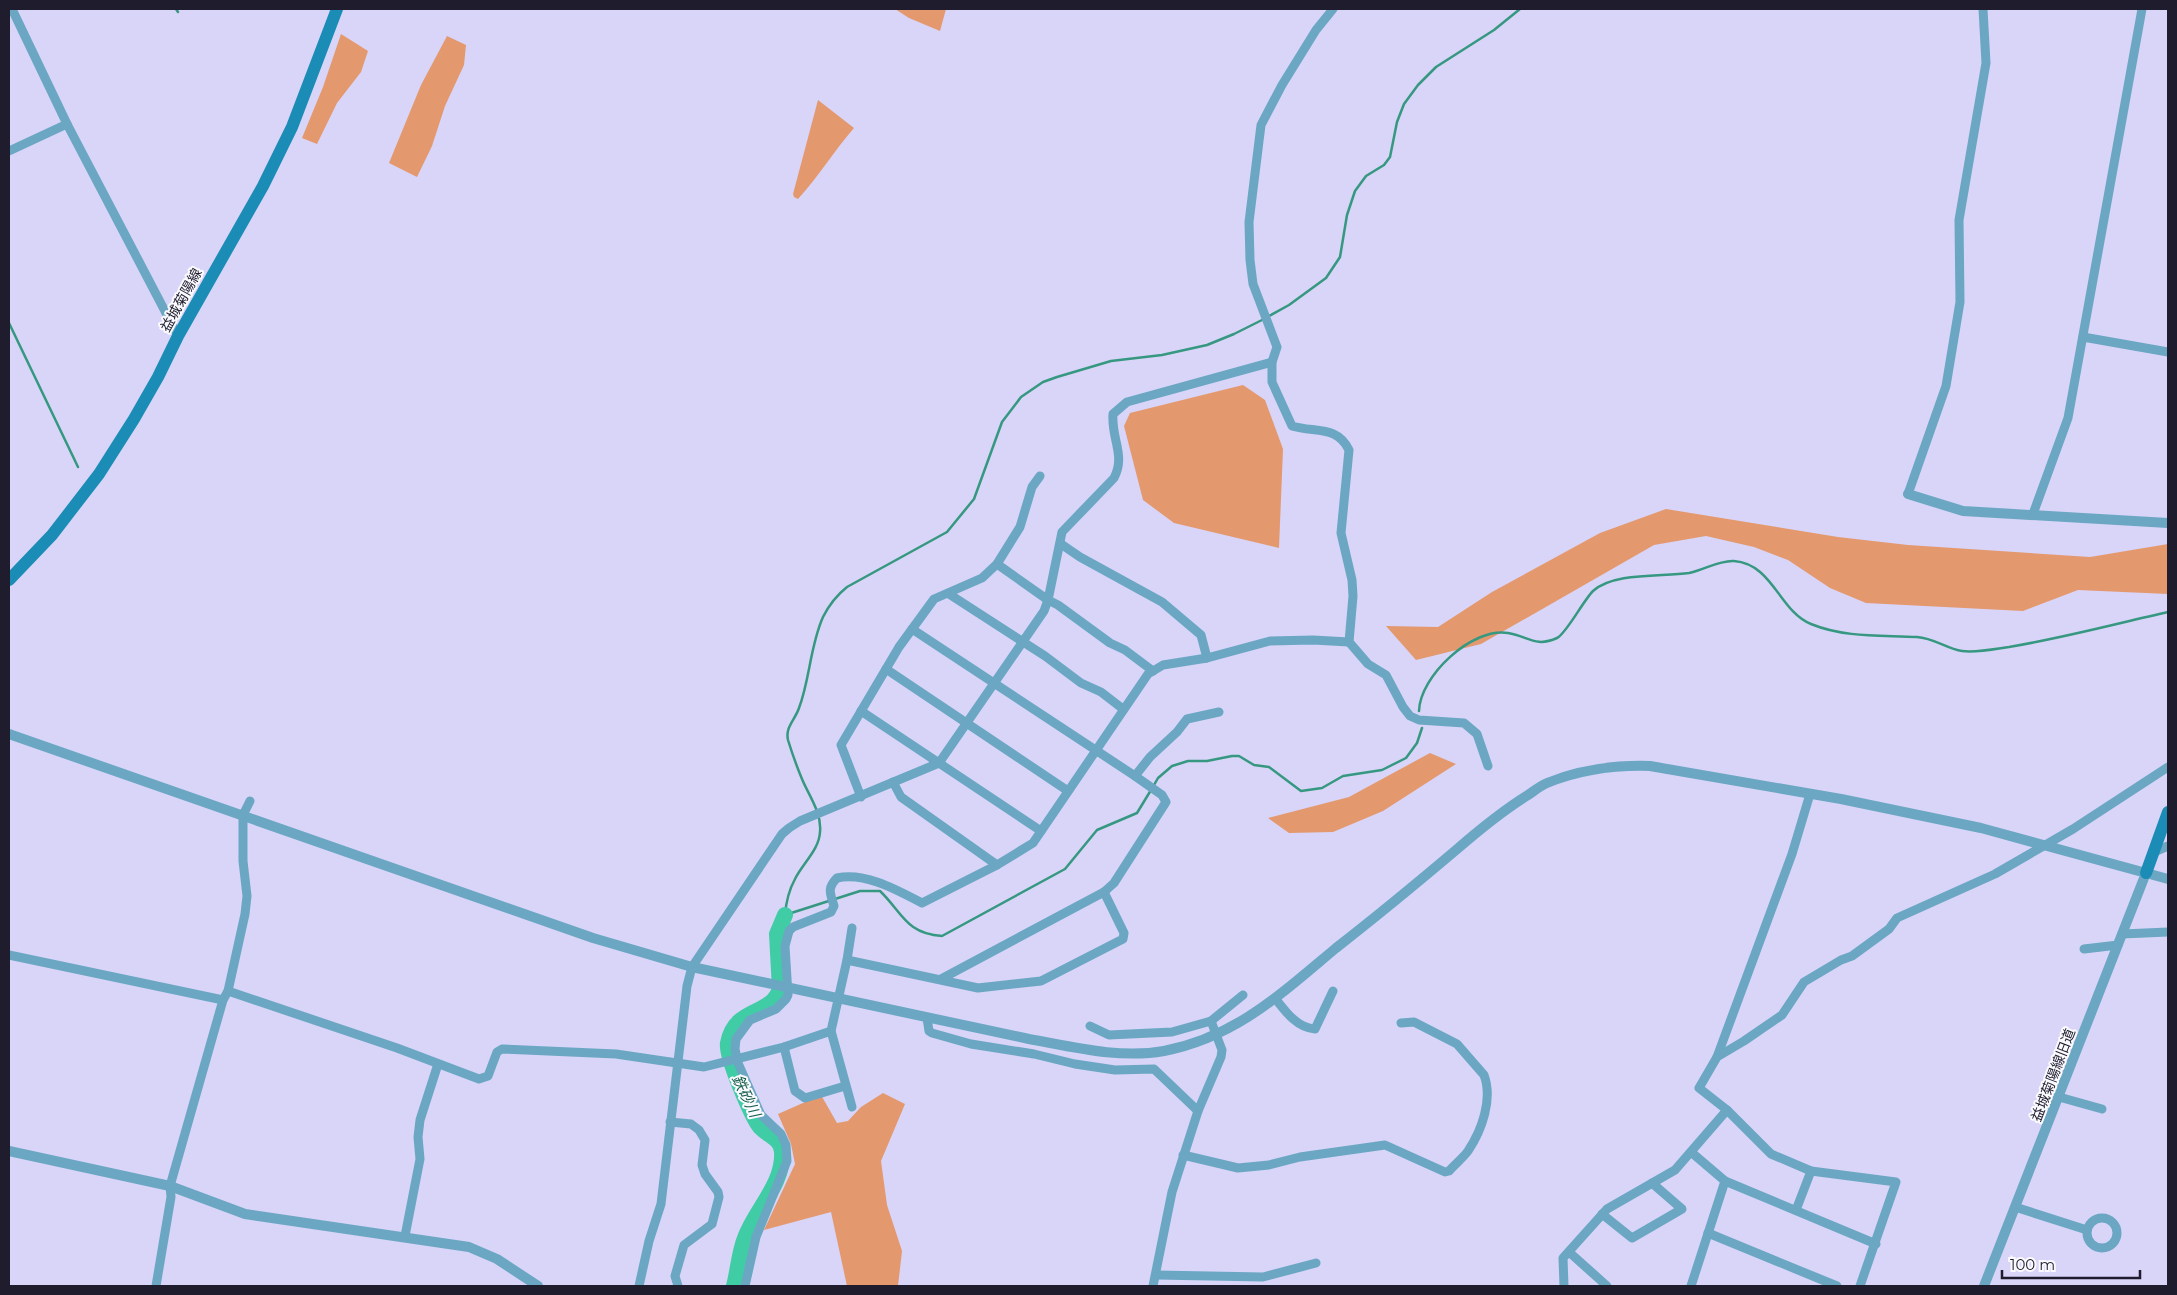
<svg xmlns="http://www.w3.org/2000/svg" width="2177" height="1295" font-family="Montserrat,'Noto Sans JP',sans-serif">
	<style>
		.green { fill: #e4986d }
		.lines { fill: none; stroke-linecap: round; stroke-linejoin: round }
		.stream { stroke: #369881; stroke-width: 2.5 }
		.river { stroke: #40cda5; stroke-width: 16 }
		.minor { stroke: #6ba7c3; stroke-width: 9 }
		.tertiary { stroke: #6ba7c3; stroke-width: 10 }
		.secondary { stroke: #1a8cb6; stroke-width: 12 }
		.labels { text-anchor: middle; stroke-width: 4; stroke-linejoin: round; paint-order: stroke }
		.street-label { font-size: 14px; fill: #1f1d2d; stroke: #fafaff }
		.water-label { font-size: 15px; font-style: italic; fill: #18614d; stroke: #fafaff }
	</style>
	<rect width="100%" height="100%" fill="#d8d5f8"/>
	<g class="green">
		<polygon points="895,9 946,9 940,31 909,18"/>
		<polygon points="341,34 368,51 361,72 337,103 317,144 302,138 323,87"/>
		<polygon points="447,36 466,45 464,65 445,106 432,146 417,177 389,163 421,85"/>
		<path d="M818,100L854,128C834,151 819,176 798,199L794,197L793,194Z"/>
		<polygon points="1243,385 1265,400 1283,449 1279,548 1174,523 1143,500 1124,426 1130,413"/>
		<polygon points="1666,509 1838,537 1908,545 2090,557 2168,544 2168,594 2078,590 2023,611 1866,603 1830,588 1788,560 1754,547 1706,536 1654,545 1481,644 1416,660 1386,626 1438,627 1492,592 1600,533"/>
		<polygon points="1430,753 1456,764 1383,811 1333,832 1289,833 1268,818 1349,797"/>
		<polygon points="883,1093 905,1104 881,1161 887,1205 902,1251 898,1286 847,1286 831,1212 764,1230 795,1164 791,1144 778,1114 821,1095 837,1123 848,1121 861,1107"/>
	</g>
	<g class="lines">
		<g class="stream">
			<polyline points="176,9 178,12"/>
			<polyline points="1269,316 1289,305 1326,278 1340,257 1347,215 1355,191 1366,176 1384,165 1390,157 1397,122 1404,104 1418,85 1436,67 1494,30 1520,9"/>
			<polyline points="9,323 78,467"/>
			<path d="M1419,711C1420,676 1472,627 1508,633C1528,636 1535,648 1557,638C1566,634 1583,601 1593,591C1614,572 1662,577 1689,573C1704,570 1719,560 1734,561C1773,564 1779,611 1811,624C1845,638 1882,635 1917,637C1934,638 1947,649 1962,651C1976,653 1995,649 2009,647C2063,638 2115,624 2168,612"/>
			<polyline points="1154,785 1158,778 1172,766 1188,761 1207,761 1232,756 1239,756 1254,765 1269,767 1301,791 1322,788 1343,776 1382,770 1406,758 1417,743 1422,728"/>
			<path d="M1151,790L1137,813L1097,830L1065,869L942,936C906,934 902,912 880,891H860L785,915C786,902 789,890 795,879C803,863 819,850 820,832C822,813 809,796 802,779C797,767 792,753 788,740C785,727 795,720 799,708C810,679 810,646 823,617C829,605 837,595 847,587L947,532L974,499L1002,422L1021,397L1043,382L1057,377L1111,361L1162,355L1207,345L1234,334L1264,319"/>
		</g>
		<path class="river" d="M734,1286C738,1271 739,1253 745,1238C755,1210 784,1184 782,1152C781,1138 768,1136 760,1127C752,1117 725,1055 728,1043C735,1006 771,1017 780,989L777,934L785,915"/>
		<g class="minor">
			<polyline points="12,9 67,124 178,336"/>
			<path d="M1333,9L1316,30L1282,85L1261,125L1249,222L1250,260L1253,284L1277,347L1272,362V382L1292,426C1315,433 1337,425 1349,450L1341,533L1352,580L1353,596L1349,642L1368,664L1386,675L1403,707L1410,716L1419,720L1464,723L1477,734L1488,766"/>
			<polyline points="9,151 67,124"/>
			<polyline points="2083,337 2168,352"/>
			<polyline points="1908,494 1946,386 1960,302 1959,220 1986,63 1983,9"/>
			<polyline points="2033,514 2068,418 2142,9"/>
			<polyline points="1061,544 1080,557 1162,602 1201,635 1207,658"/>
			<polyline points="997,564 1048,600 1058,605 1110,643 1125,650 1153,671"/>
			<polyline points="949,594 1045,656 1081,683 1101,692 1123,709"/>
			<polyline points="912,629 1135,776 1162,795 1166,802 1114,883 1104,892 941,979"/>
			<polyline points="886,669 1068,791"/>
			<polyline points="861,711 1041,831"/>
			<polyline points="1135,776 1150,757 1177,732 1187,719 1219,712"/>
			<polyline points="893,782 901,797 997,865"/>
			<polyline points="861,797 841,745 899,647 934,599 982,578 997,564 1020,527 1032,487 1040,476"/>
			<polyline points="2154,852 2168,846"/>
			<polyline points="2122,934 2168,932"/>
			<polyline points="2084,949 2118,945"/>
			<polyline points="9,955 223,1000"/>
			<polyline points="847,960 978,988 1041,981 1123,939 1124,933 1104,892"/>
			<polyline points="228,991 397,1048 479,1079 488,1076 497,1052 502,1049 616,1054 704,1067 784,1047 831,1031 847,960 852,928"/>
			<path d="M1275,998C1285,1011 1297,1028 1315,1029L1333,991"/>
			<polyline points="927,1018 929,1031 932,1033 971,1044 1034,1054 1075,1064 1115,1070 1154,1069 1198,1111"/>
			<polyline points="1090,1026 1109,1035 1172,1032 1211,1021 1243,995"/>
			<polyline points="831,1031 852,1107"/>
			<polyline points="784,1047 795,1091 805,1098 845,1086"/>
			<polyline points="1717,1057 1792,854 1810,794"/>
			<polyline points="2059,1097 2102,1109"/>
			<polyline points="670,1122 691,1124 699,1130 705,1140 702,1165 705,1174 718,1192 719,1197 712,1224 684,1245 675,1276 678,1286"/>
			<path d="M1183,1155L1238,1168L1269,1165L1300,1157L1385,1145L1445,1172L1449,1171C1455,1164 1463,1158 1468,1151C1482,1130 1493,1099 1484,1075L1457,1044L1414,1022L1401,1023"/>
			<polyline points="1725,1181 1876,1244"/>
			<polyline points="2015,1207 2087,1230"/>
			<polyline points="1796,1210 1811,1171"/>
			<polyline points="1602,1214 1632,1238 1682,1209 1652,1183"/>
			<circle cx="2102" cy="1233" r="15"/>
			<polyline points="1708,1233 1837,1286"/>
			<polyline points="405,1236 420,1159 418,1137 420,1120 438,1064"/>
			<polyline points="1569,1252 1607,1286"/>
			<polyline points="1156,1275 1263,1277 1316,1263"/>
			<polyline points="156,1286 171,1197 170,1186 223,1000 228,991 245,914 247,896 243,861 243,815 250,801"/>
			<path d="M639,1286L649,1241L661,1204L687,986L692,967L782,834L789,828L800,821L939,763L1044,611L1048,600L1062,532L1114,478C1126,455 1111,439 1113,414L1127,402L1272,362"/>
			<path d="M745,1286L756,1237L787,1161L786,1145L781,1134L761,1115L738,1063L735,1049L736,1039L750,1020L776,1009L786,999L788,995L785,946L789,931L793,927L831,912L834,906C830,893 827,888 837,878C866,872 897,890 922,903L997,865L1033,843L1148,674L1163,665L1207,658L1270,641L1313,640L1349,642"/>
			<polyline points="1153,1286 1172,1192 1198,1111 1221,1057 1222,1050 1211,1021"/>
			<polyline points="1564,1286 1563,1258 1607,1209 1675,1170 1727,1110"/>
			<polyline points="1691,1286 1725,1181 1691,1152"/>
			<polyline points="1860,1286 1896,1182 1811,1171 1771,1154 1727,1110 1699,1088 1717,1057 1744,1041 1782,1015 1804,982 1841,960 1852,956 1889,929 1897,918 1995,874 2073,829 2168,767"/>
		</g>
		<g class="tertiary">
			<polyline points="1908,494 1963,511 2168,523"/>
			<path d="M9,734L593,938L692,967L1029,1039C1073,1047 1120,1059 1164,1051C1236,1037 1282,993 1336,948C1377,916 1417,883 1456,850C1479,830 1502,811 1528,795C1534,791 1540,786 1547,783C1579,770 1616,765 1650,766L1841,799L1981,828L2168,879"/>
			<polyline points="9,1151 170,1186 245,1214 469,1247 497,1259 538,1286"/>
			<polyline points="1984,1286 2146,873"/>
		</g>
		<g class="secondary">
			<polyline points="9,580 52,535 99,474 134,419 158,377 178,336 263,186 292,127 337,9"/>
			<polyline points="2146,873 2168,812"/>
		</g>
	</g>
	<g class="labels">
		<g class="street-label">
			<text transform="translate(181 300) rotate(-61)" y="5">益城菊陽線</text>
			<text transform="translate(2053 1075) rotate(-69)" y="5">益城菊陽線旧道</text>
		</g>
		<g class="water-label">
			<text transform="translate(746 1096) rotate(64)" y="5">鉄砂川</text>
		</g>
	</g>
	<rect width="2177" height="1295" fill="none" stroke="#1f1d2d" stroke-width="20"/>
	<path d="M2002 1270v8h138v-8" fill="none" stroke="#1f1d2d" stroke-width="2.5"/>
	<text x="2010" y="1270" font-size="15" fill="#1f1d2d" stroke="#fafaff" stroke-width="4" paint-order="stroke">100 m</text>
</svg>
